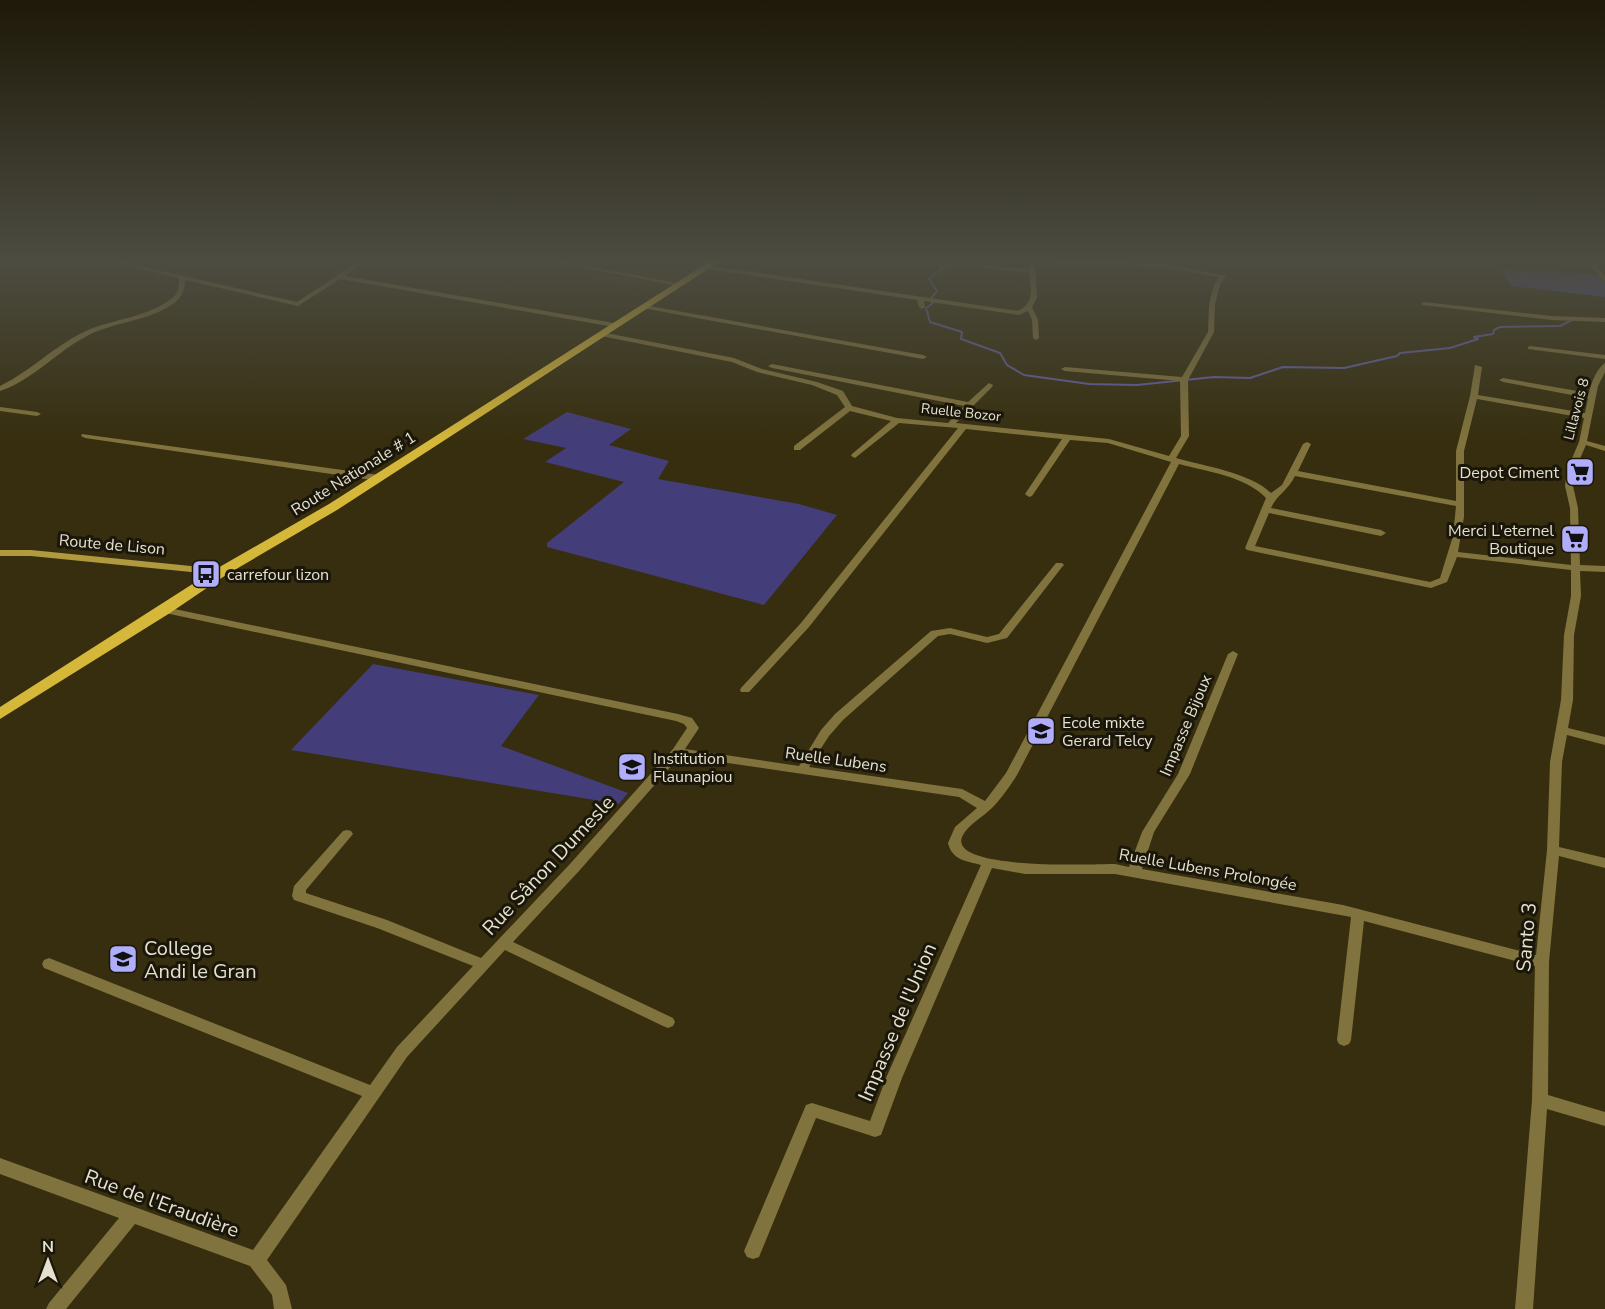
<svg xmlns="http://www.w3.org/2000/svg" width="1605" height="1309" font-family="'Nunito Sans',sans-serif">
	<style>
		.built { fill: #41370e }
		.green { fill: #433d7a }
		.forest { fill: #4f498d }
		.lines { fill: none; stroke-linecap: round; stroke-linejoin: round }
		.stream { stroke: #635ea4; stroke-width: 2 }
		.river { fill: #635ea4; fill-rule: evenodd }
		.street { fill: #81733d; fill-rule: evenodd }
		.secondary { fill: #b1993e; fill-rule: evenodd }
		.primary { fill: #d5b739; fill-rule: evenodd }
		.labels { text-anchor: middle; stroke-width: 6; stroke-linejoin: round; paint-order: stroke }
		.far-street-label { font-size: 14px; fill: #e5e1cf; stroke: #1a1609 }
		.poi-label { font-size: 16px; fill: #e5e1cf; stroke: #1a1609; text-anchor: start }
		.street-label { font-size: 16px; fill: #e5e1cf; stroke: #1a1609 }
		.near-street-label { font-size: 20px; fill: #e5e1cf; stroke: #1a1609 }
		.near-poi-label { font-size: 20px; fill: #e5e1cf; stroke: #1a1609; text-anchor: start }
	</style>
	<rect width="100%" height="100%" fill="#362e0e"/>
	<polygon class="built" points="628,258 715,258 660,292 594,279"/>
	<g class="green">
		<polygon points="567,412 631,429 609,445 669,461 658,479 799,504 837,515 764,605 547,547 547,543 624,482 545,462 566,448 523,439"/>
		<polygon points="373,664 539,695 501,746 628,793 619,804 291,750"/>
	</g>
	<polygon class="forest" points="1500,268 1599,275 1605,283 1605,297 1511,286"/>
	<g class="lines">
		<polyline class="stream" points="945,266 929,279 937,291 930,300 933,303 926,308 930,322 962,332 961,339 1000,353 1007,365 1024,375 1089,384 1137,385 1214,377 1250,378 1283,367 1344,368 1397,356 1400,353 1450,348 1478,339 1474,337 1493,334 1494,330 1500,327 1560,326 1574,319"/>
		<polygon class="river" points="941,258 955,258 950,269 940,269 938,266"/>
		<g class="street">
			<polygon points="0,258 5,258 0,261"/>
			<path d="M95,258H105L297,302L364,258H371L345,276L614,323L617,325L614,327L340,279L298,306L185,280C185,292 181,299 170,306C144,322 113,322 87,336C56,352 33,380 0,391V386C31,371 55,345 86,331C112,319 144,318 168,301C178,295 179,290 179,278Z"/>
			<polygon points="533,258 545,258 682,284 679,286"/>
			<polygon points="896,258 902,258 900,267 895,266"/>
			<path d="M1168,258H1174L1173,265L1226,276L1220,285L1215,304L1214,332L1188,380L1189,436L1176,458C1204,466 1251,473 1271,493L1282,485L1303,444L1307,442L1311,444L1298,471L1456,501V451L1470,396L1475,365L1482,367L1478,395L1585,413L1588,398L1503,382L1499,380L1503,378L1589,393C1591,383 1597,368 1605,363V372L1598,386L1587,441L1605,446V451L1586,445L1575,470L1573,486L1578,508L1580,565L1605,566V572L1580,571L1581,596L1574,635L1573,700L1568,728L1605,737V745L1567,735L1562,762L1559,847L1605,858V868L1559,856L1549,962L1548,1095L1605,1112V1126L1547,1109L1533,1309H1515L1532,1100L1535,966L1364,921L1351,1040L1349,1044L1344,1046L1339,1044L1337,1040L1351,917L1115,874H1025L992,868L902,1078L881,1135L875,1137L816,1118L759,1257L753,1259L747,1257L744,1251L806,1105L812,1103L870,1121L886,1078L981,865C966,861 952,860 948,843L955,827L977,808L959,797L680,756L579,871L513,942L673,1018L675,1022L673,1026L668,1028L663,1026L505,950L407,1057L267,1260L286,1285L292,1309H274L272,1295L250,1266L135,1224L66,1309H46L49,1303L119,1218L0,1174V1158L253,1250L362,1096L44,968L42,964L44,960L49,958L54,960L370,1085L397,1047L473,966L377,928L294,900L292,896L294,886L343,831L347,830L351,831L353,834L306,890V893L387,920L481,958L569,865L673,749L687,728L684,724L676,721L165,613L161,612L160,610L161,608L165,607L678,714L692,718L699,728L685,749L799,766L821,730L835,714L931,631L950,628L987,637L999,634L1056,563H1062L1064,565L1062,567L1007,638L987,643L950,634L938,636L843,720L829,736L809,767L962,789L985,801L1006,773L1171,462L1108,443L1070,440L1032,496L1029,497L1025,494L1062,439L966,429L809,627L749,692H741L740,690L741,688L801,623L958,428L899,423L855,458L851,456L852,454L891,421L850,411L800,450H794V446L845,407L837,395L812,385L757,372L732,362L601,336L598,334L601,332L734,358L762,369L817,382L843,391L852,406L897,418L948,423L964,406L772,368L768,366L772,364L968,402L989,383L993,385L992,387L956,423L1109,439L1169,456L1181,436L1180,381L1065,371L1061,369L1065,367L1182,377L1208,332L1209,304L1214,285L1219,277L1170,268L1035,263L1037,298L1032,307L1038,320L1039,338L1036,340L1033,338L1032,320L1028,311L1019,315L924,301L925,307L922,309L919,307L917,300L707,269L704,267L707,265L1018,311C1035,302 1031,289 1029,273L979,267L977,266V264L1029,269V261L1032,259L1167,264ZM1477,399L1584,418L1579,442L1567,470L1565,486L1570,508L1571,565L1458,552L1464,517V451ZM1179,464C1208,472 1245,476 1266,498L1245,548L1247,550L1431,588L1447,582L1457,557L1571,570V596L1564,635L1561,700L1550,762L1547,850L1536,955L1343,905L1142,869L1154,832L1190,774L1238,654L1233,651L1228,654L1178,774L1142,832L1129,867L1115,864C1095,864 949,871 962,837C967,825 983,817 992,808C1001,799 1010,786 1017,775ZM1295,476L1456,506L1453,536L1440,578L1430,582L1255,546L1269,513L1381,536L1386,533L1381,530L1271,508C1277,494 1288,491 1295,476Z"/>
			<polygon points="1326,258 1340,258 1352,261 1349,263"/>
			<polygon points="1461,258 1467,258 1467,260 1462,261"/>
			<polygon points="1493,258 1499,258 1501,265 1497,265"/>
			<polygon points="1583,258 1589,258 1605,276 1605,282"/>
			<polygon points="1424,302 1552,316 1605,318 1605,322 1552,320 1422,305 1422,303"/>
			<polygon points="644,305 923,355 927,357 923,359 642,308 641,307"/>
			<polygon points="1530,346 1605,355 1605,359 1528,349 1528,347"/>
			<polygon points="0,407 37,412 41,414 37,416 0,411"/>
			<polygon points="82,434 379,475 383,478 379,481 85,438 81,436"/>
		</g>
		<polygon class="secondary" points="0,550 31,550 221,569 226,572 221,575 31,556 0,556"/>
		<polygon class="primary" points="715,258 725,258 337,510 226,575 170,613 0,719 0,707 216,569 329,504"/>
	</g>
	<linearGradient id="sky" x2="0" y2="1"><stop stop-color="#1e1908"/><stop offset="0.59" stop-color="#4c4c41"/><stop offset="1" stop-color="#4c4c41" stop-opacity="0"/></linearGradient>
	<rect width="1605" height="441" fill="url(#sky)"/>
	<defs>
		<g id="supermarket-square" transform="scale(1.5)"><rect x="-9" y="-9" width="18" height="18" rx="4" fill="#b0aefa" stroke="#1a1609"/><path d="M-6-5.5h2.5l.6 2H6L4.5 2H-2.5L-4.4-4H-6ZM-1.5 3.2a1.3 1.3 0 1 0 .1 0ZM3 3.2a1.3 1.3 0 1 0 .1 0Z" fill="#111"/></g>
		<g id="bus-square" transform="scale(1.5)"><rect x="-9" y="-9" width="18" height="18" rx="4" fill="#b0aefa" stroke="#1a1609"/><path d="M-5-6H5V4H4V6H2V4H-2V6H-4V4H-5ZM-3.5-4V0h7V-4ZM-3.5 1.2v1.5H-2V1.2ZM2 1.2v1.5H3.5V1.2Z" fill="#111"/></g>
		<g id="school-square" transform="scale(1.5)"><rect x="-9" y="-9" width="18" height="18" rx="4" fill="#b0aefa" stroke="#1a1609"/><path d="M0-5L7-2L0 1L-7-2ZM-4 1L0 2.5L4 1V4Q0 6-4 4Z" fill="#111"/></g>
	</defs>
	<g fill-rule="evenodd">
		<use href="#supermarket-square" x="1580" y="472"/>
		<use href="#supermarket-square" x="1575" y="539"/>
		<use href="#bus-square" x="206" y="574"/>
		<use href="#school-square" x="1041" y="731"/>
		<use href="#school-square" x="632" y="767"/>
		<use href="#school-square" x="123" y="959"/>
	</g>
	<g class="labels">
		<g class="far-street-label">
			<text transform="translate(1576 409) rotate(-75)" y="5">Lillavois 8</text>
			<text transform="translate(961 412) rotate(6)" y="5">Ruelle Bozor</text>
		</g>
		<g class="poi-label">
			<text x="1559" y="478" text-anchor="end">Depot Ciment</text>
			<text x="1554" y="536" text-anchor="end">Merci L'eternel<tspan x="1554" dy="18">Boutique</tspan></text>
			<text x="227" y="580">carrefour lizon</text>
			<text x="1062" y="728">Ecole mixte<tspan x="1062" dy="18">Gerard Telcy</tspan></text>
			<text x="653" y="764">Institution<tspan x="653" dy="18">Flaunapiou</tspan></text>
		</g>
		<g class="street-label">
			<text transform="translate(353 473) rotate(-32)" y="6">Route Nationale # 1</text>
			<text transform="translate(112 544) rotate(5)" y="6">Route de Lison</text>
			<text transform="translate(1185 725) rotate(-67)" y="6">Impasse Bijoux</text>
			<text transform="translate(836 759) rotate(8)" y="6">Ruelle Lubens</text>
			<text transform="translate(1208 869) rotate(10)" y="6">Ruelle Lubens Prolongée</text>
		</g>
		<g class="near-street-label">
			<text transform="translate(548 865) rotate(-47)" y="7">Rue Sânon Dumesle</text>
			<text transform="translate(1526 937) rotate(-85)" y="7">Santo 3</text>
			<text transform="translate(897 1022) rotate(-67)" y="7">Impasse de l'Union</text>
			<text transform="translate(162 1203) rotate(20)" y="7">Rue de l'Eraudière</text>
		</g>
		<g class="near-poi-label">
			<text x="144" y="955">College<tspan x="144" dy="23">Andi le Gran</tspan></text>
		</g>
	</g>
	<g transform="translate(48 1261)" stroke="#1a1609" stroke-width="4.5" paint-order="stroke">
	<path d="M0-4.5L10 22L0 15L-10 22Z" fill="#e5e1cf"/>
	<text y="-9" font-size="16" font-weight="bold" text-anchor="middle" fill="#e5e1cf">N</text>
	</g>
</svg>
